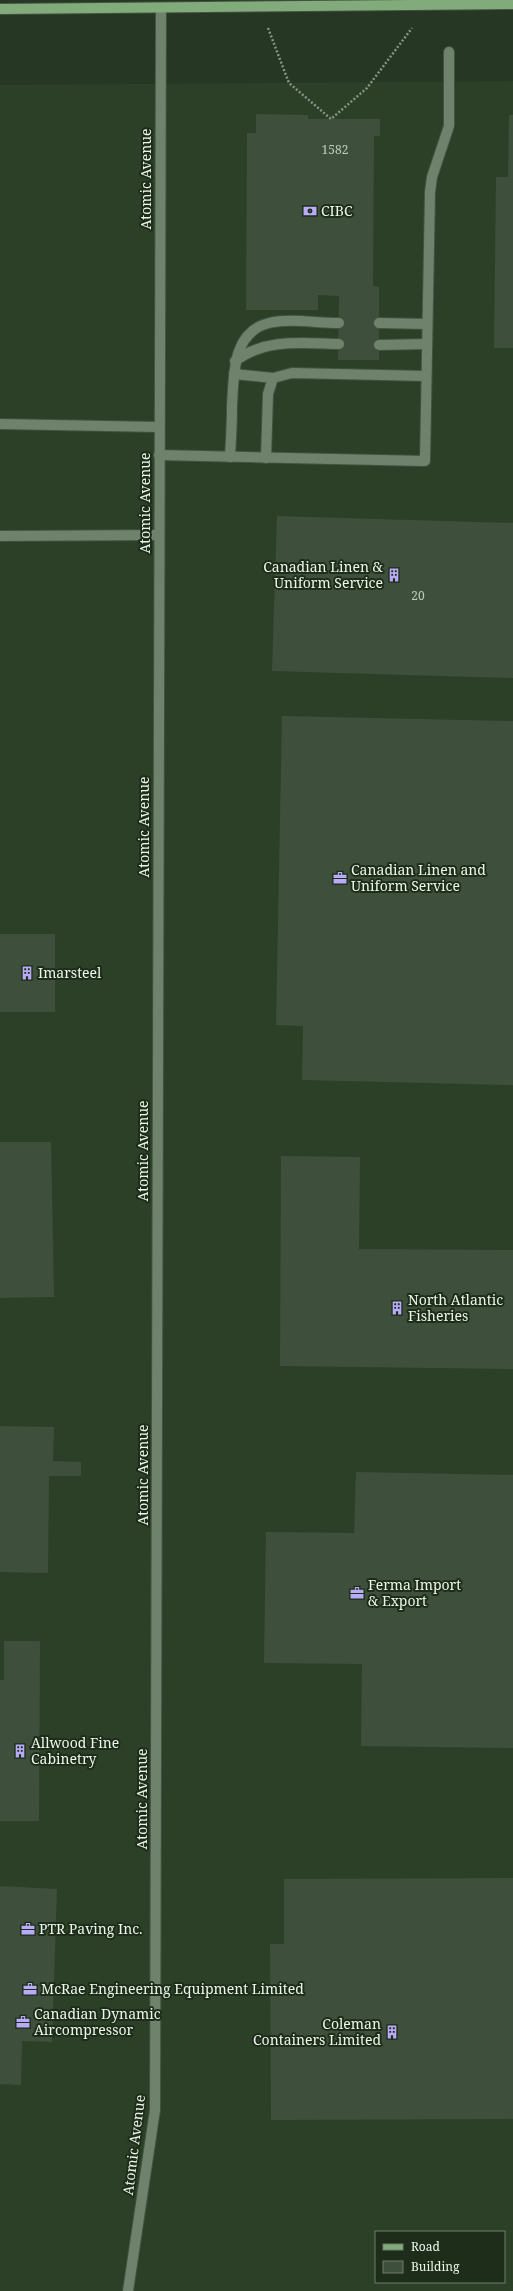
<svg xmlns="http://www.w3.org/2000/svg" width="513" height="2291" font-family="'Noto Serif',serif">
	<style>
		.built { fill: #2b4027; fill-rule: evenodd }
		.building { fill: #3e503c }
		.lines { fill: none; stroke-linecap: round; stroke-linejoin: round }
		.lane-casing { stroke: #445241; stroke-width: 12 }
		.street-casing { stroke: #445241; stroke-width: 12 }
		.primary-casing { stroke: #445241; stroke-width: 12 }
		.path { stroke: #879485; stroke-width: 2.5; stroke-dasharray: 2 2; stroke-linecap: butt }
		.lane { stroke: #6f826c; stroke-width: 10 }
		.street { stroke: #6f826c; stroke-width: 10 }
		.primary { stroke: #82ab7c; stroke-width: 10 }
		.labels { text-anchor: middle; stroke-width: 4; stroke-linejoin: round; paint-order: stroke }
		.number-label { font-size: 12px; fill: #c0ccbe }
		.street-label { font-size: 14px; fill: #ecf6ea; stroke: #1d2d1a }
		.poi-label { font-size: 14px; fill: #ecf6ea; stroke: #1d2d1a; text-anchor: start }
	</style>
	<rect width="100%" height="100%" fill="#263724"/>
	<path class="built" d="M513,81V2291H0V85ZM376,2232H504V2282H376Z"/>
	<g class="building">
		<polygon points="256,114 308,115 308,119 380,119 380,136 374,136 373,286 379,287 379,360 338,360 339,296 318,295 318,310 246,310 247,133 256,133"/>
		<polygon points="509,115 513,115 513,348 494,348 496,177 508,177"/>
		<polygon points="277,516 513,523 513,678 272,671"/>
		<polygon points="282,716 513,721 513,1085 302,1080 303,1026 276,1025"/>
		<rect x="0" y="934" width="55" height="78"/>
		<polygon points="0,1142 51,1142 54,1297 0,1298"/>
		<polygon points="281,1156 360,1157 359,1249 513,1250 513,1369 280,1366"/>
		<polygon points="0,1426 54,1427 53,1461 81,1462 81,1476 49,1476 48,1573 0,1572"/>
		<polygon points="356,1472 513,1475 513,1748 361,1746 362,1664 264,1663 266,1532 354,1533"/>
		<polygon points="4,1641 40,1641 39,1821 0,1821 0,1680 4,1680"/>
		<polygon points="513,1878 513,2119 271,2120 270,1944 284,1944 284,1879"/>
		<polygon points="0,1886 57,1889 52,2042 22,2041 21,2085 0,2084"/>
	</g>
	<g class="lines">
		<g class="lane-casing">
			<g id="lane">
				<polyline points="379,323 427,324"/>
				<polyline points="379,345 427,344"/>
				<path d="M235,361C266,338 302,343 339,344"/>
				<polyline points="234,374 273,378"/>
				<polyline points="0,424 159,427"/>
				<polyline points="159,455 425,461 430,192 432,177 449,126 449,52"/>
				<path d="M230,457C231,440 232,422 232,405C234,375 232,332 269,323C290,318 316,323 339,323"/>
				<polyline points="266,458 268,394 273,378 292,373 426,376"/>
				<polyline points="0,536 159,535"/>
			</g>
		</g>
		<g class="street-casing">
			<polyline id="street" points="128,2291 155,2110 161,8"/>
		</g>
		<g class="primary-casing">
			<polyline id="primary" points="0,9 513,4"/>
		</g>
		<polyline class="path" points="268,28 289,83 331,119 367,88 412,28"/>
		<use href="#lane" class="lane"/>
		<use href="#street" class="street"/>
		<use href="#primary" class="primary"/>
	</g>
	<defs>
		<g id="bank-bare" transform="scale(1.08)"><path d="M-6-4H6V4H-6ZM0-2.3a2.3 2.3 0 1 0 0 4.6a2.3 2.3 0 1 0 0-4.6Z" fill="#b8abf7" stroke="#1d2d1a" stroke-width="2.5" paint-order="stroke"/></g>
		<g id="building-bare" transform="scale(1.08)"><path d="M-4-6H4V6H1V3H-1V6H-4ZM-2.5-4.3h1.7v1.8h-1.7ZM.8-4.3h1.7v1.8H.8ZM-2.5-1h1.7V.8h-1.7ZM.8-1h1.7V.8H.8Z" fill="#b8abf7" stroke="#1d2d1a" stroke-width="2.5" paint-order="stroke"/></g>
		<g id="office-bare" transform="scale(1.08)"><path d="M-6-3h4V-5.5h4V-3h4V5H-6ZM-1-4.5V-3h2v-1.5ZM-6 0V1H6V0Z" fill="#b8abf7" stroke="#1d2d1a" stroke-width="2.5" paint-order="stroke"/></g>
	</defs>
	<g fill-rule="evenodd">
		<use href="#bank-bare" x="310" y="211"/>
		<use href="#building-bare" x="394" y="575"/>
		<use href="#office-bare" x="340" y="878"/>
		<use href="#building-bare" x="27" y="973"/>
		<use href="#building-bare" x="397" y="1308"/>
		<use href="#office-bare" x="357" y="1593"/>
		<use href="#building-bare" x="20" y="1751"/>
		<use href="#office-bare" x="28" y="1929"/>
		<use href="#office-bare" x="30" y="1989"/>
		<use href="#office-bare" x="23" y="2022"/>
		<use href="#building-bare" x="392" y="2032"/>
	</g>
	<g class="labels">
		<g class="number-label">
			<text x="335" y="154">1582</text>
			<text x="418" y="600">20</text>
		</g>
		<g class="street-label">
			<text transform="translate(146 179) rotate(-90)" y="5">Atomic Avenue</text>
			<text transform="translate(145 503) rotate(-90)" y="5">Atomic Avenue</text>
			<text transform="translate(144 827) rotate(-90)" y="5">Atomic Avenue</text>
			<text transform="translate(143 1151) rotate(-90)" y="5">Atomic Avenue</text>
			<text transform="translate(143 1475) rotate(-90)" y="5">Atomic Avenue</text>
			<text transform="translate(142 1799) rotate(-90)" y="5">Atomic Avenue</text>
			<text transform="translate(134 2145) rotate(-83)" y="5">Atomic Avenue</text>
		</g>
		<g class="poi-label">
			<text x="321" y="216">CIBC</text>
			<text x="383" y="572" text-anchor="end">Canadian Linen &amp;<tspan x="383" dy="16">Uniform Service</tspan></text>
			<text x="351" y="875">Canadian Linen and<tspan x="351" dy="16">Uniform Service</tspan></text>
			<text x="38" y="978">Imarsteel</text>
			<text x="408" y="1305">North Atlantic<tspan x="408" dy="16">Fisheries</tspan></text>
			<text x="368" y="1590">Ferma Import<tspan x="368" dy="16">&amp; Export</tspan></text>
			<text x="31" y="1748">Allwood Fine<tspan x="31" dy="16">Cabinetry</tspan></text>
			<text x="39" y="1934">PTR Paving Inc.</text>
			<text x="41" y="1994">McRae Engineering Equipment Limited</text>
			<text x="34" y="2019">Canadian Dynamic<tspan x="34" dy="16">Aircompressor</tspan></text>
			<text x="381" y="2029" text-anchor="end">Coleman<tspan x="381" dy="16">Containers Limited</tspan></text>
		</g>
	</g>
	<rect x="375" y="2231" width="130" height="52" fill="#1d2d1a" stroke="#707d6d"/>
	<rect x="383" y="2244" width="20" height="6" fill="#82ab7c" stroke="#707d6d"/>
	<text x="411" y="2251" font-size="12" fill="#ecf6ea">Road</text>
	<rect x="383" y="2261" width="20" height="12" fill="#3e503c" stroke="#707d6d"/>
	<text x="411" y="2271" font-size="12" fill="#ecf6ea">Building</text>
</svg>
